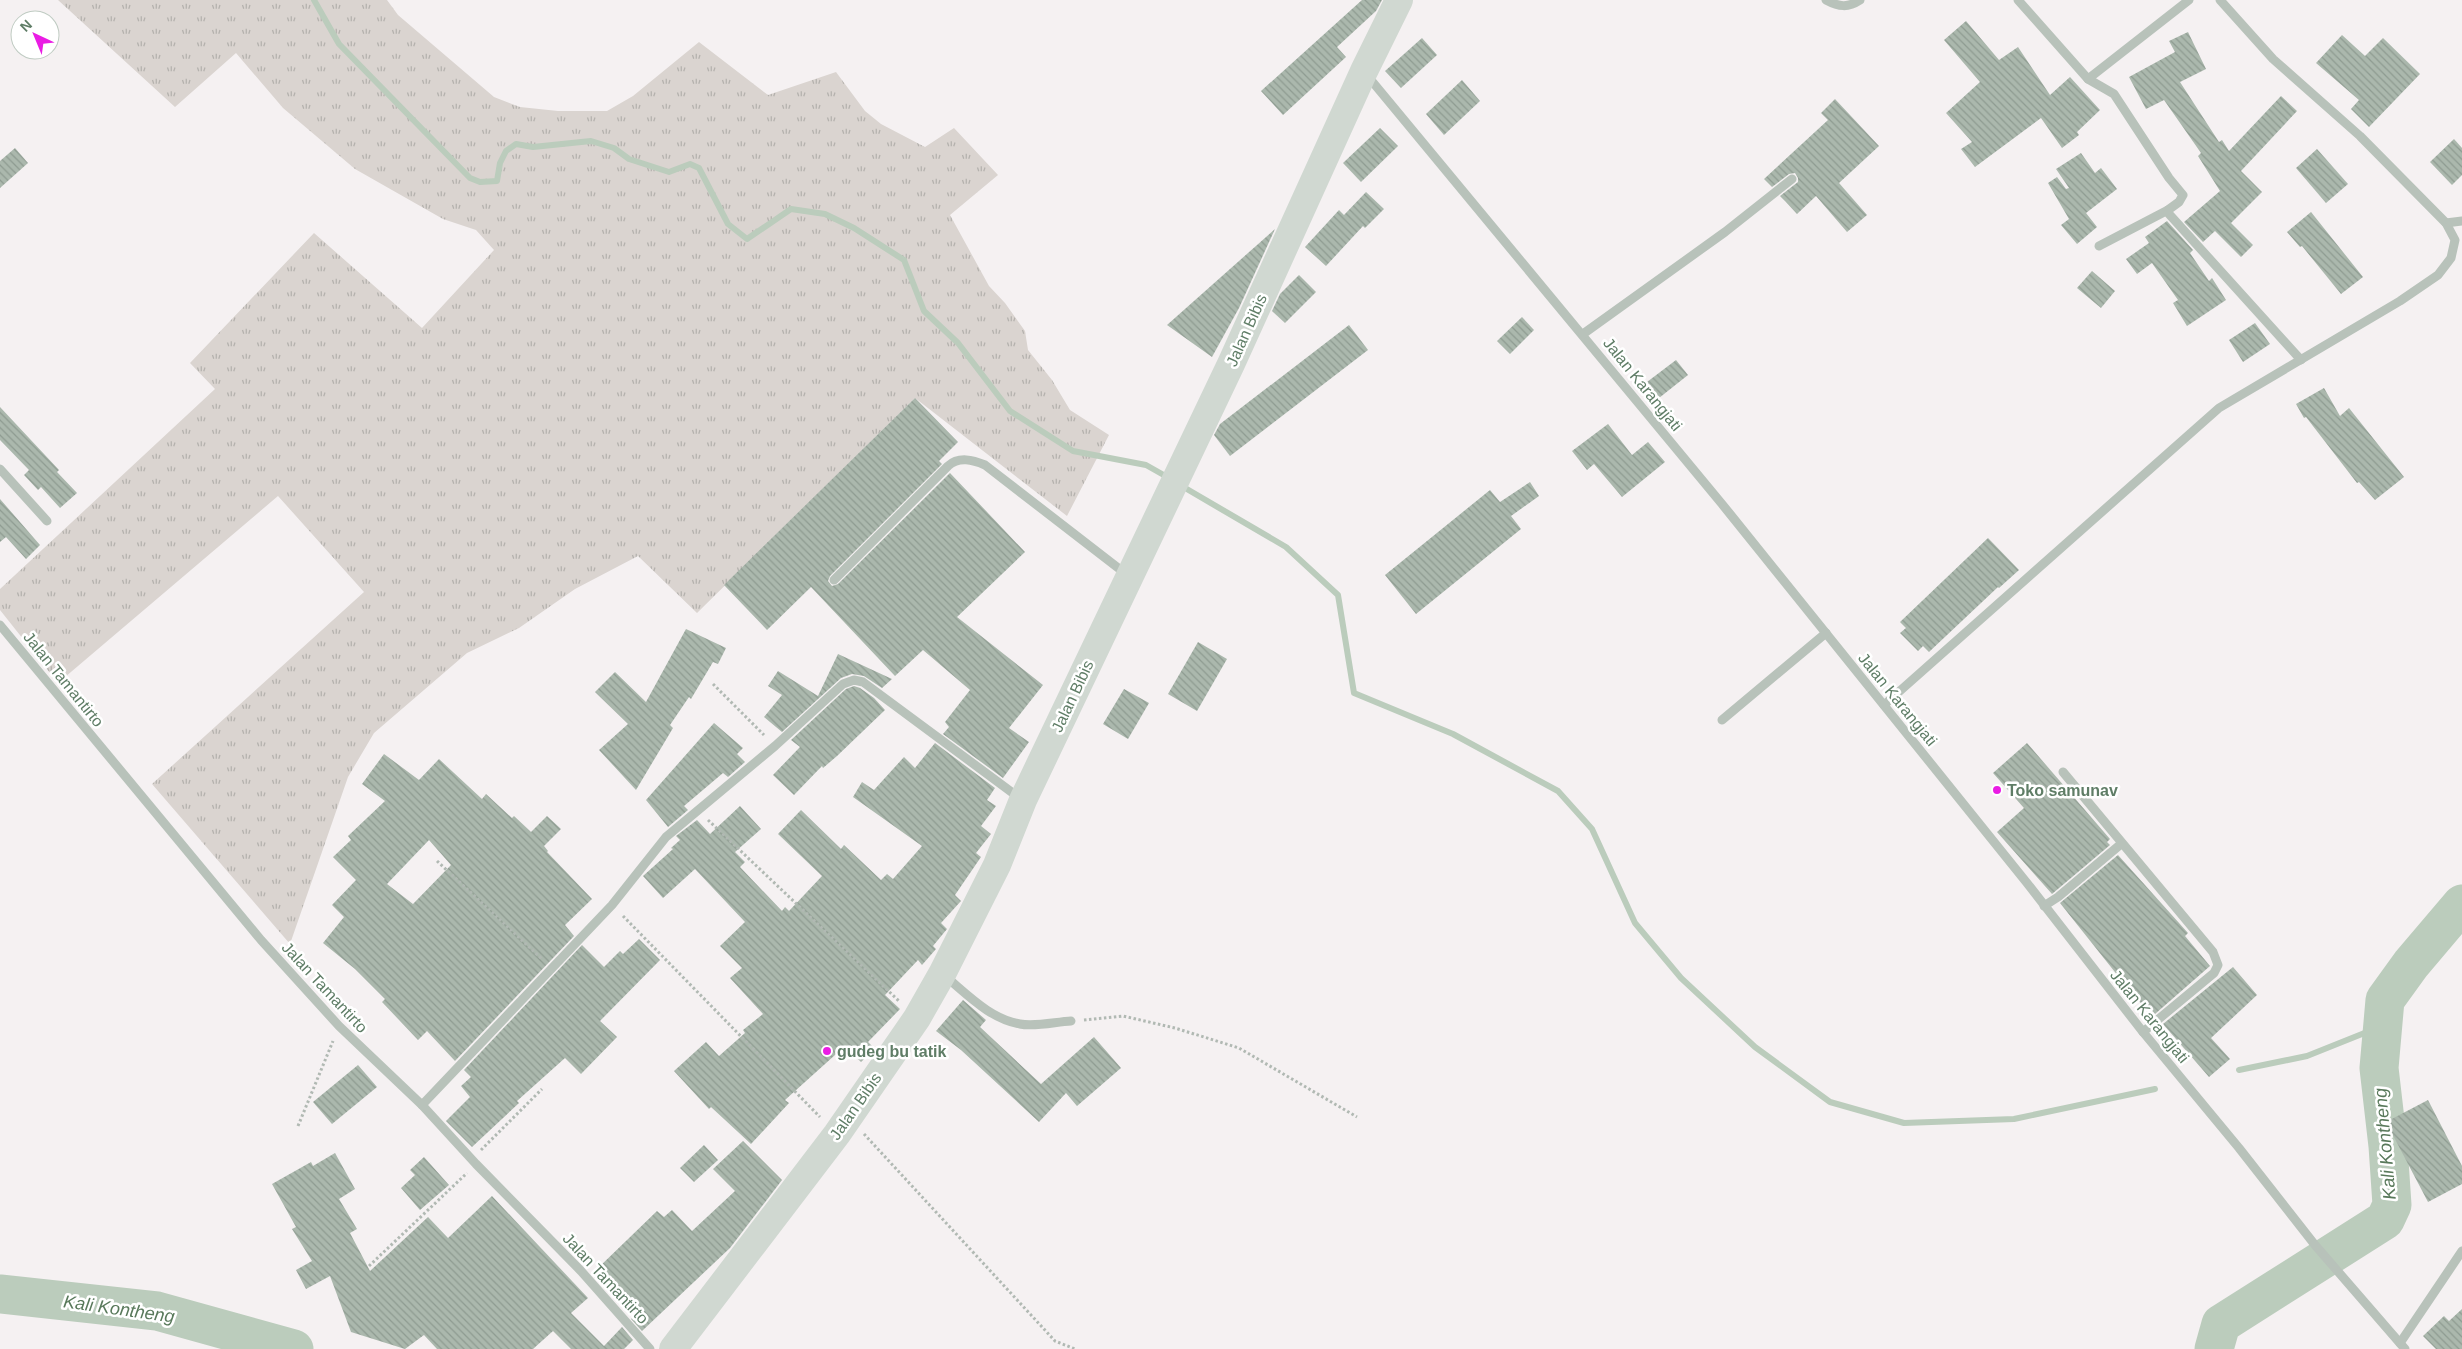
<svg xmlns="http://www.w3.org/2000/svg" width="2462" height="1349" font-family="Arial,sans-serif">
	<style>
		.grass { fill: url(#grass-tufts) }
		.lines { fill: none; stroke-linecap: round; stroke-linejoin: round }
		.stream { stroke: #bbccbc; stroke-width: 6 }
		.river { stroke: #bbccbc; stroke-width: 39 }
		.building { fill: url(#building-back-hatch); fill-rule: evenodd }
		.path { stroke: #b1b9b3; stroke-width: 3; stroke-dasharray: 2.5 2.5; stroke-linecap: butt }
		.minor { stroke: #b8c2ba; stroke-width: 9 }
		.major { stroke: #d0d8d1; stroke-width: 28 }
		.poi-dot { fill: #ea1ce4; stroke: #fff; stroke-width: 2 }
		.labels { text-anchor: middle; stroke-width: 5; stroke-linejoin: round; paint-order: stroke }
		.street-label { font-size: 16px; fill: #5f7d66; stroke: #fff }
		.poi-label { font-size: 16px; font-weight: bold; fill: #5f7d66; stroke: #fff; text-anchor: start }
		.water-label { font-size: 18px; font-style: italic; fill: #59795b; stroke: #fff }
	</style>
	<defs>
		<pattern id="grass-tufts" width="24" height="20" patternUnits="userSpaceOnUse" patternTransform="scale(1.25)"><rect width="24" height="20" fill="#dad4d0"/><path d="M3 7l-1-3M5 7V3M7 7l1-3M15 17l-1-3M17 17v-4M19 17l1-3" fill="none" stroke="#b4b1ad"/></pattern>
		<pattern id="building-back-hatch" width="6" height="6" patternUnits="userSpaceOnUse" patternTransform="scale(1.25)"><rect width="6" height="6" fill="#abb8ad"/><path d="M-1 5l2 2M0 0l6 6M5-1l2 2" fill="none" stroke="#8e9b91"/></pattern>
	</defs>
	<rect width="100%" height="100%" fill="#f5f1f2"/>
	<polygon class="grass" points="58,0 387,0 398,15 494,97 520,107 558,111 607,111 633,96 699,42 768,95 836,72 865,111 881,124 925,147 954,128 998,175 950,215 989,286 1005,303 1025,331 1028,350 1052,380 1070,410 1109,435 1067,516 915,398 697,613 638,556 575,589 519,628 467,653 374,733 348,777 290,944 152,784 364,592 278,496 58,683 0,610 0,589 215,389 190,363 314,233 422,328 494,250 476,230 443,219 355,169 283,108 236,53 175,107"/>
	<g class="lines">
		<g class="stream">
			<polyline points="314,0 339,44 470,178 480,182 497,181 500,163 506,151 516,144 533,147 591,141 614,148 629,159 669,172 690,164 699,168 728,224 747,239 791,209 825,214 854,228 904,260 924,311 958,343 1010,411 1073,451 1146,465 1169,478"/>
			<polyline points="1180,485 1286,547 1338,595 1354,693 1453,734 1558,791 1592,829 1635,923 1681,978 1755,1047 1830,1102 1904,1123 2014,1119 2155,1089"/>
			<polyline points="2239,1070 2307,1056 2382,1026"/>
		</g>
		<g class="river">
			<polyline points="0,1294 157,1311 294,1349"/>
			<polyline points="2214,1349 2221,1324 2385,1220 2392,1205 2388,1146 2379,1068 2385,1000 2411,964 2462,904"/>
		</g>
	</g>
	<g class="building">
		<polygon points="1362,0 1382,0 1376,11 1337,47 1346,57 1283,115 1261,91"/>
		<polygon points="1966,21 1999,60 2018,47 2050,95 2070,77 2100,110 2077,132 2079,135 2062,148 2041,118 1975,167 1961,149 1972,142 1946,113 1980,82 1944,40"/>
		<polygon points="2188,32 2206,69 2180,82 2219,142 2222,140 2229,151 2281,96 2297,111 2241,171 2262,192 2231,223 2253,245 2241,257 2215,231 2203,242 2184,222 2220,191 2198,156 2201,153 2164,100 2146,109 2129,77 2175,52 2169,41"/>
		<polygon points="2342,35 2365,56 2383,38 2420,74 2369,127 2351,109 2359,100 2316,63"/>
		<polygon points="1422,38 1437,55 1401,88 1385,71"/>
		<polygon points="1462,80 1480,101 1444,135 1426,114"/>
		<polygon points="1835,99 1879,146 1839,183 1867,215 1847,232 1816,196 1797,214 1785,201 1780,196 1798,182 1798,178 1795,173 1789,174 1772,187 1764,179 1828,120 1821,113"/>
		<polygon points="1380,128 1398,146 1361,182 1343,163"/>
		<polygon points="2454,139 2462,148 2462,175 2452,185 2430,162"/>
		<polygon points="15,148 28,163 0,188 0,161"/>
		<polygon points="2317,149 2348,184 2326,203 2296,168"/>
		<polygon points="2081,153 2095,173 2101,168 2117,189 2086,213 2097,227 2077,244 2061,225 2069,219 2048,183 2057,177 2066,189 2069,188 2056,169"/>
		<polygon points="1366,192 1384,209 1365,228 1363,226 1326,266 1305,247 1339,210 1344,215"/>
		<polygon points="2311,212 2363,277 2341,294 2302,246 2300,247 2287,232"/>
		<polygon points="2167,221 2193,250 2190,253 2209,281 2212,278 2226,300 2187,326 2173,303 2178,300 2152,263 2137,274 2126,259 2149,243 2145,237"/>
		<polygon points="1275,229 1239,308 1212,357 1167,325"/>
		<polygon points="2092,271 2115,291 2101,308 2077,288"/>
		<polygon points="1299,275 1316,292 1285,323 1272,311 1280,294"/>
		<polygon points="1522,317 1534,330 1510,354 1497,341"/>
		<polygon points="2255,323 2270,344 2243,362 2229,340"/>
		<polygon points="1349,325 1368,350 1230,456 1214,435 1220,424"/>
		<polygon points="1676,360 1688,375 1659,398 1647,382"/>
		<polygon points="2324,388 2340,416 2349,408 2404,477 2375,500 2359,482 2357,483 2306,417 2304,418 2296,404"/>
		<polygon points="915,398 958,442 939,461 942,464 830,576 828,581 832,586 838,584 950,473 1025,552 957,617 1043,685 1009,728 1029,742 1003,778 943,734 949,727 945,722 970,690 923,650 895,676 811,587 767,630 724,585"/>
		<polygon points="0,407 59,470 57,472 77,493 60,508 41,487 38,490 24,475 29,470 0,440"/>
		<polygon points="1608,424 1632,455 1648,442 1665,462 1622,497 1594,464 1587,470 1572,451"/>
		<polygon points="1530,482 1539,496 1511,516 1521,529 1416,614 1385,575 1490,490 1500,502"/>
		<polygon points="0,499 40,545 26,559 6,537 0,542"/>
		<polygon points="1988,538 2019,570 1999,588 1998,587 1929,652 1923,646 1918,651 1900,633 1906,628 1900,622"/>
		<polygon points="686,629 726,648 718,664 713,662 691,699 689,697 670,725 673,728 636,790 599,750 628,724 595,692 615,672 646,702"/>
		<polygon points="1198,642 1227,659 1197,711 1168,694"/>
		<polygon points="838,654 892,679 882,688 864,676 852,674 841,678 782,732 764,717 782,695 768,686 778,671 818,696"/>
		<polygon points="854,686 860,688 874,698 885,710 837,756 823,768 822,766 794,795 773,775 800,747 791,740 846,689"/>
		<polygon points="1124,689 1149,703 1128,739 1103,724"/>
		<polygon points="714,723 743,748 737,754 745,762 728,777 723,773 684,806 688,810 668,827 646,800"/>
		<polygon points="935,743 995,788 987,800 996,806 981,826 991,834 976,853 981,857 955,895 961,901 941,923 947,929 933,946 936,949 922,965 918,960 885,995 900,1009 868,1042 875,1049 861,1062 845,1046 785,1100 789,1103 751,1144 711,1107 709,1109 674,1071 706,1042 719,1056 745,1033 743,1030 763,1014 730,978 742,968 720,946 745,922 695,869 663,898 643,876 673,849 671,848 680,840 676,836 697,820 710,834 740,806 761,829 735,852 745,862 740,867 782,911 785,907 789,911 822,876 778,834 801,810 841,849 844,845 881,880 887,874 893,879 922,846 853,797 862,782 874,790 904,757 915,768"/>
		<polygon points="2027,743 2110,839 2107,842 2110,845 2052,894 1997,832 2024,808 1993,773"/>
		<path d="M384,754L419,780L439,759L482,799L486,794L512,818L514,816L531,832L547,816L561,829L544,846L548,851L547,852L592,899L565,925L574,936L455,1061L427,1031L418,1040L382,1002L385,999L355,969L323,943L344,917L332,905L356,880L333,857L351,840L348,836L385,801L362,784ZM429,840L451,865L413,904L387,884Z"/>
		<polygon points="2118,855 2188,933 2185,936 2210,966 2155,1014 2149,1007 2146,1009 2130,991 2060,903"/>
		<polygon points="639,939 660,960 600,1021 617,1037 581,1074 565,1058 517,1101 519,1103 472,1147 446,1121 470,1097 461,1086 471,1077 464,1070 582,945 604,967 620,951 623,954"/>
		<polygon points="2233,967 2257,995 2211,1038 2230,1059 2209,1077 2163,1024"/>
		<polygon points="963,1000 986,1020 980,1027 1041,1084 1094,1037 1121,1068 1077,1106 1066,1093 1039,1122 961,1050 936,1031"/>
		<polygon points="358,1065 377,1087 332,1124 313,1102"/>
		<polygon points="2428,1100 2462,1166 2462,1184 2428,1202 2386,1122"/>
		<polygon points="743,1141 782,1180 730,1248 642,1331 631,1319 639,1312 597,1269 657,1211 664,1217 672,1210 692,1231 735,1191 713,1169"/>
		<polygon points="704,1145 718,1160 694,1182 680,1168"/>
		<polygon points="335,1153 355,1189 339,1199 357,1229 350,1233 370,1271 428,1217 448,1238 492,1196 588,1298 571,1313 604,1346 622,1327 633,1340 624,1349 571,1349 553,1331 533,1349 437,1349 424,1335 405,1349 351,1332 330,1276 306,1289 296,1270 312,1261 292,1229 296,1227 272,1184 311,1162 313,1166"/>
		<polygon points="424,1157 449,1185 420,1210 401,1188 415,1175 410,1170"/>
		<polygon points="2462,1309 2462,1349 2436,1349 2423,1336 2444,1316 2449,1321"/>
	</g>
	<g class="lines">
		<g class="path">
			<polyline points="713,684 764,735"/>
			<polyline points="708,820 900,1002"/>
			<polyline points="437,861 542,959"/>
			<polyline points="623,916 820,1117"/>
			<polyline points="1084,1020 1123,1016 1175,1028 1239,1048 1357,1117"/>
			<polyline points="298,1126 333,1041"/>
			<polyline points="864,1134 1055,1341 1075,1349"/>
			<polyline points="481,1150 542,1089"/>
			<polyline points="369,1266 467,1173"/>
		</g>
		<g class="minor">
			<path d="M1826,0C1839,7 1848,8 1860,0"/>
			<polyline points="2018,0 2088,79 2114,94 2169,178 2183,195 2179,202 2168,210 2169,214 2301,360"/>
			<polyline points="1366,74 1722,504 2027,883 2143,1032 2239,1148 2315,1245 2405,1349"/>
			<polyline points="2088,79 2189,0"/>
			<polyline points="2446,223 2462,221"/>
			<polyline points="2099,246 2168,210"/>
			<polyline points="1583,334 1725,232 1792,179"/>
			<polyline points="0,469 47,521"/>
			<path d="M834,580L948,466C959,456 973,460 985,465L1126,574"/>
			<polyline points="0,625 261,940 339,1026 422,1105 476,1164 581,1271 650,1349"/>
			<polyline points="1884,705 2219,408 2400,301 2438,275 2451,258 2455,240 2446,223 2360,136 2273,59 2220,0"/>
			<polyline points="1722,720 1826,633"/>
			<polyline points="2063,772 2213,952 2218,965 2214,973 2143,1032"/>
			<polyline points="2044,906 2058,897 2121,844"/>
			<path d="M945,976C967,994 990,1019 1020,1024C1035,1027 1055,1022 1071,1021"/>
			<polyline points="422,1105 612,905 666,837 775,746 843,684 854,680 863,682 1021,799"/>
			<polyline points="2400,1343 2462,1251"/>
		</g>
		<polyline class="major" points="673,1349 837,1134 917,1018 942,974 997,865 1023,800 1231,364 1364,71 1399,0"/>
	</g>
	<g class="poi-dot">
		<circle cx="1997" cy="790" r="5"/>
		<circle cx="827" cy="1051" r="5"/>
	</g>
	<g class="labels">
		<g class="street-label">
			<text transform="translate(1246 330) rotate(-66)" y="6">Jalan Bibis</text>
			<text transform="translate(1643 384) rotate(51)" y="6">Jalan Karangjati</text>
			<text transform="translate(64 679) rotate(51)" y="6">Jalan Tamantirto</text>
			<text transform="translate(1072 696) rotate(-65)" y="6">Jalan Bibis</text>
			<text transform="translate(1898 699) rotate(51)" y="6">Jalan Karangjati</text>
			<text transform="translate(325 987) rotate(47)" y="6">Jalan Tamantirto</text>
			<text transform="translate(2150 1016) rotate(51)" y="6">Jalan Karangjati</text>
			<text transform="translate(855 1106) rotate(-55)" y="6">Jalan Bibis</text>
			<text transform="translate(606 1278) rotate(47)" y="6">Jalan Tamantirto</text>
		</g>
		<g class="poi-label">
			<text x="2007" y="796">Toko samunav</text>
			<text x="837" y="1057">gudeg bu tatik</text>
		</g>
		<g class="water-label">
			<text transform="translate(2385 1144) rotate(-95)" y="6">Kali Kontheng</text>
			<text transform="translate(119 1309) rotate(8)" y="6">Kali Kontheng</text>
		</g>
	</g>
	<g transform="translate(35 35) rotate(316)"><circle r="24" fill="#ffffff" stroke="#bfcbc2"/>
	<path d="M0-4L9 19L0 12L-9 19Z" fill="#ea1ce4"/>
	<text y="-8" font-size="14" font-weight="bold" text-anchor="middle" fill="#5f7d66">N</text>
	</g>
</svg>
